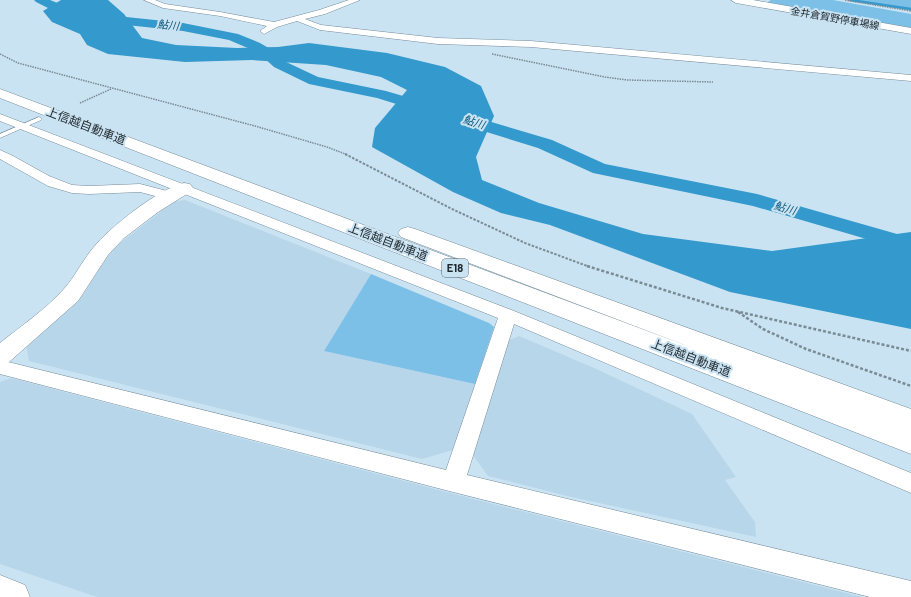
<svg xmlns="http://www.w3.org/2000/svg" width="911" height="597" font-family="Barlow,'Noto Sans JP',sans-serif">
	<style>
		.built { fill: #b7d6e9 }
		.green { fill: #7cc0e8 }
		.water { fill: #3499cc }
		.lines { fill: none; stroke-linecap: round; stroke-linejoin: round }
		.stream { stroke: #3499cc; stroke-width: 2.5 }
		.river { fill: #3499cc; fill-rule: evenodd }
		.lane-casing { stroke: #768c9a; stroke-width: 1 }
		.street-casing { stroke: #768c9a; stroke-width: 1 }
		.secondary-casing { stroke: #768c9a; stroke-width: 1 }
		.highway-casing { stroke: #768c9a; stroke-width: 1 }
		.path-far2 { stroke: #7a8b96; stroke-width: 1.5; stroke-dasharray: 1.5 1; stroke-linecap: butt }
		.path-far1 { stroke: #7a8b96; stroke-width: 2; stroke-dasharray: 2.5 1.5; stroke-linecap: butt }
		.path { stroke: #7a8b96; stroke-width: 2.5; stroke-dasharray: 3 2; stroke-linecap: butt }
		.lane { fill: #fff; fill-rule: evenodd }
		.street { fill: #fff; fill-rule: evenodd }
		.secondary { fill: #fff; fill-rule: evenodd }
		.highway { fill: #fff; fill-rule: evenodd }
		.labels { text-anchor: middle; stroke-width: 4; stroke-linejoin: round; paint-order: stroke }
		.far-street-label { font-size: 10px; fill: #1e272d; stroke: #cae3f2 }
		.far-water-label { font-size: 11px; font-style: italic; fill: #0d5a7d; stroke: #cae3f2 }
		.shield { fill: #cae3f2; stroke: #525f68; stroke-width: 1 }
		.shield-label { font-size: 11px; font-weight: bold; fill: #1e272d }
		.street-label { font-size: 12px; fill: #1e272d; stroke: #cae3f2 }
	</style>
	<rect width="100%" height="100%" fill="#cae3f2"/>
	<g class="built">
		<polygon points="185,200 371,274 324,351 475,384 453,450 422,459 29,361 26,344 83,295 109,254 120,243 173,202"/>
		<polygon points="519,336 592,367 692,414 736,477 725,480 755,522 756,537 567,496 488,476 472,454 507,341"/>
		<polygon points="11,378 454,494 862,597 97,597 0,564 0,382"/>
	</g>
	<g class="green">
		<polygon points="771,0 833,0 911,14 911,28 766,3"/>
		<polygon points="847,0 911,0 911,11 907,10"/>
		<polygon points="371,274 489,323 494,327 475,384 324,351"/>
	</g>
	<polygon class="water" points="61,0 108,0 124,14 142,38 176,45 237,48 278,47 309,43 387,53 445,67 481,86 494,116 476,157 482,180 539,203 643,234 772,251 911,232 911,329 730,292 550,225 501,213 453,192 372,147 375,128 407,90 381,77 326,65 252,60 185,62 108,54 87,45 80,34 52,22 43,11"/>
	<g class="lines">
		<polyline class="stream" points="850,0 911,9"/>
		<polygon class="river" points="34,0 50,0 60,4 98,14 183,23 238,34 260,43 272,50 284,61 318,77 386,91 552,140 605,164 757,194 911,238 911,252 753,206 593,173 538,148 377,98 309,84 274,67 262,56 250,49 229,40 183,31 98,22 52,10 36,2"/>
		<g class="lane-casing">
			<polygon id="lane" points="39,117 42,119 41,120 0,138 0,134"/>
		</g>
		<g class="street-casing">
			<g id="street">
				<polygon points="144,0 155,0 165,4 220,12 274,22 319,10 349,0 360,0 325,14 305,19 321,25 438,38 531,41 911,75 911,81 531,47 438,44 320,30 297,21 277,27 264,34 260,31 267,26 220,16 163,8"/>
				<polygon points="0,114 514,311 911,473 911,493 514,324 467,475 911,581 911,597 870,597 453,492 0,374 0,360 446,470 498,318 0,121"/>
				<polygon points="0,150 13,156 49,176 72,185 89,186 140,184 175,193 177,196 175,199 170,200 140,192 89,194 72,193 48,186 0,159"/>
			</g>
		</g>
		<g class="secondary-casing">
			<g id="secondary">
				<polygon points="731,0 753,0 911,28 911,34 736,3"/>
				<path d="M184,183L190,184L193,188L190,192L158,212L124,238L108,255L78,301L9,362L0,365V343C21,326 45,310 63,290C75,277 82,261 93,248C110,227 158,189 184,183Z"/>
				<polygon points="0,575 25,585 30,597 0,597"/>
			</g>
		</g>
		<g class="highway-casing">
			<polygon id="highway" points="0,89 698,350 401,237 398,233 401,229 408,227 415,229 911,409 911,454 0,98"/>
		</g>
		<g class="path-far2">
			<polyline points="845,0 911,11"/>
			<polyline points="0,54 18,63 255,126 327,147 348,155"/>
			<polyline points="492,54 605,77 627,80 713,82"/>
			<polyline points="80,103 111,89"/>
		</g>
		<polyline class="path-far1" points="345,154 452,209 525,243 590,267"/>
		<g class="path">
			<polyline points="587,266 722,308 911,351"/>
			<polyline points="738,312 763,329 806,349 911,386"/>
		</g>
		<use href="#lane" class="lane"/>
		<use href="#street" class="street"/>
		<use href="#secondary" class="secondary"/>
		<use href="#highway" class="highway"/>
	</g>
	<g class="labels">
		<g class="far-street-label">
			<text transform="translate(835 18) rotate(10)" y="4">金井倉賀野停車場線</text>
		</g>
		<g class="far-water-label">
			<text transform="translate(168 25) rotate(6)" y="4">鮎川</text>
			<text transform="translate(474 122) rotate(17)" y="4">鮎川</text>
			<text transform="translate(785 208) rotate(16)" y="4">鮎川</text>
		</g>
		<rect class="shield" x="442" y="259" width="26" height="18" rx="3"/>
		<g class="shield-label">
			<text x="455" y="272">E18</text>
		</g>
		<g class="street-label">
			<text transform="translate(86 126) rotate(21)" y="4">上信越自動車道</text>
			<text transform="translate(388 242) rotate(21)" y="4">上信越自動車道</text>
			<text transform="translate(691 358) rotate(21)" y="4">上信越自動車道</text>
		</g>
	</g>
</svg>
